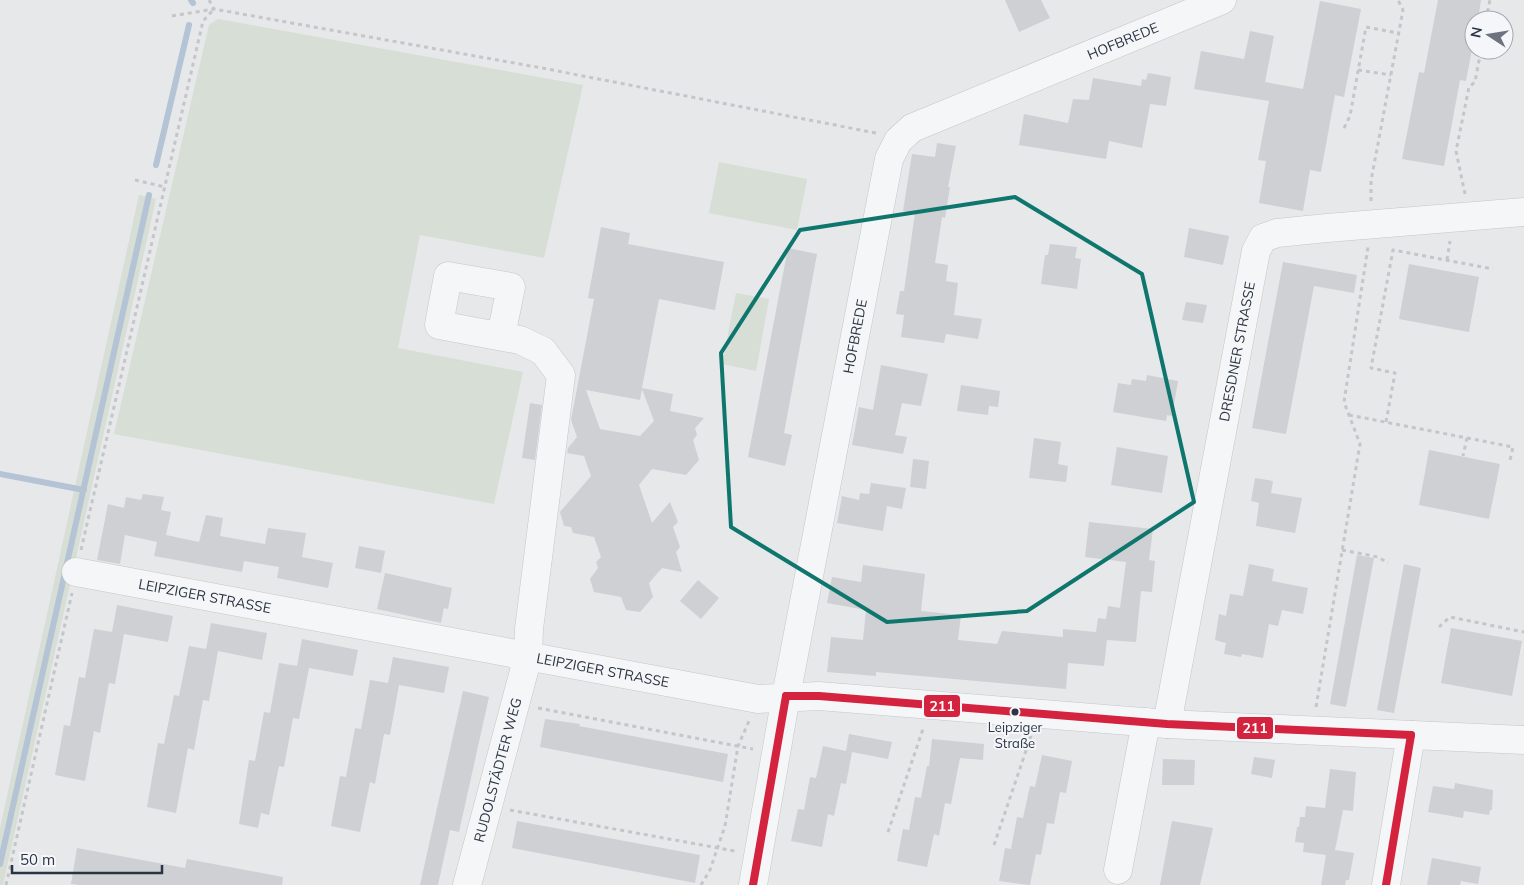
<svg xmlns="http://www.w3.org/2000/svg" width="1524" height="885" font-family="Mulish,sans-serif">
	<style>
		.green { fill: #d6ded6 }
		.lines { fill: none; stroke-linecap: round; stroke-linejoin: round }
		.stream { stroke: #b4c4d5; stroke-width: 6 }
		.building { fill: #ced0d3; fill-rule: evenodd }
		.minor-casing { stroke: #c4c6c8; stroke-width: 29 }
		.path { stroke: #c5c6ca; stroke-width: 3; stroke-dasharray: 4 4; stroke-linecap: butt }
		.minor { stroke: #f5f6f7; stroke-width: 28 }
		.bus-1-casing { stroke: #f4f6f9; stroke-width: 11 }
		.bus-1 { stroke: #d4233e; stroke-width: 8 }
		.marked { fill: none; stroke: #0f766e; stroke-width: 4; stroke-linejoin: round }
		.bus-dot { fill: #2b3445; stroke: #f4f6f9; stroke-width: 2 }
		.labels { text-anchor: middle; stroke-width: 4; stroke-linejoin: round; paint-order: stroke }
		.bus-label { font-size: 13px; fill: #2b3445; stroke: #f4f6f9 }
		.street-label { font-size: 14px; fill: #2b3445; stroke: #f4f6f9 }
		.line-badge { stroke: #f4f6f9; stroke-width: 2 }
		.badge-label { font-size: 14px; text-anchor: middle; font-weight: bold; fill: #fff }
	</style>
	<rect width="100%" height="100%" fill="#e6e8ea"/>
	<g class="green">
		<polygon points="218,19 583,85 544,258 420,235 398,348 523,372 494,504 114,434 209,25"/>
		<polygon points="719,162 807,179 797,230 709,213"/>
		<polygon points="139,195 156,199 3,885 0,885 0,828"/>
		<polygon points="736,293 769,299 756,371 722,364"/>
	</g>
	<g class="lines">
		<g class="stream">
			<polyline points="191,0 193,3"/>
			<polyline points="156,165 189,25"/>
			<polyline points="0,474 84,490"/>
			<polyline points="0,864 149,195"/>
		</g>
	</g>
	<g class="building">
		<polygon points="1005,0 1041,0 1050,18 1019,32"/>
		<polygon points="1438,0 1481,0 1478,20 1474,20 1474,39 1466,81 1460,80 1444,166 1402,159 1419,72 1424,73"/>
		<polygon points="1320,1 1361,9 1344,97 1335,95 1321,172 1310,170 1303,211 1259,203 1266,161 1258,160 1269,101 1194,89 1201,51 1244,59 1250,31 1274,36 1265,82 1303,89"/>
		<polygon points="1148,73 1171,77 1166,106 1150,104 1142,148 1109,141 1106,159 1019,145 1024,114 1068,123 1073,99 1089,100 1093,78 1141,86 1142,79 1146,80"/>
		<polygon points="937,143 956,146 948,187 950,187 945,218 942,217 935,263 948,265 946,281 958,283 954,315 982,319 978,339 946,334 944,343 901,337 904,315 896,314 900,291 904,291 915,213 903,211 912,154 935,157"/>
		<path d="M601,227L630,233L628,244L724,262L715,310L659,299L642,388L673,394L670,411L704,418L695,428L697,435L693,440L699,460L686,475L652,469L639,485L652,523L670,502L678,522L673,527L680,547L676,552L682,572L662,568L649,583L653,597L640,612L626,610L621,597L594,592L590,579L598,568L596,562L601,557L594,537L573,533L571,527L564,526L560,512L591,476L584,456L567,453L568,448L577,437L571,420L594,299L588,298ZM642,389L654,421L640,436L600,429L586,390L640,400Z"/>
		<polygon points="1189,228 1229,236 1223,265 1184,257"/>
		<polygon points="1050,244 1077,247 1075,258 1081,259 1077,289 1041,284 1045,255 1048,255"/>
		<polygon points="788,248 817,254 784,433 792,435 785,466 748,457"/>
		<polygon points="1283,262 1357,275 1354,293 1314,286 1286,434 1252,428"/>
		<polygon points="1409,264 1479,277 1469,332 1399,319"/>
		<polygon points="1186,302 1207,305 1203,323 1182,320"/>
		<polygon points="881,365 928,374 921,406 902,403 895,435 907,437 903,454 852,445 859,407 873,410"/>
		<polygon points="1147,375 1178,381 1172,416 1167,415 1166,421 1113,412 1118,383 1131,385 1132,379 1146,381"/>
		<polygon points="961,385 1000,391 998,407 989,406 988,415 957,411"/>
		<polygon points="530,403 542,405 535,460 522,458"/>
		<polygon points="1034,438 1061,442 1058,464 1068,466 1066,482 1029,478"/>
		<polygon points="1117,447 1168,456 1162,493 1111,485"/>
		<polygon points="1429,450 1500,464 1489,519 1419,505"/>
		<polygon points="913,459 929,461 926,489 910,487"/>
		<polygon points="1255,478 1273,481 1271,493 1302,498 1295,533 1256,526 1259,503 1251,501"/>
		<polygon points="871,483 906,488 902,509 887,506 883,531 837,523 842,496 859,500 860,493 869,494"/>
		<polygon points="143,494 164,497 161,510 171,512 166,535 199,542 206,515 223,518 220,536 265,544 268,528 306,533 302,557 333,563 328,588 277,578 279,567 244,561 242,572 154,556 157,542 125,535 120,564 97,560 108,504 124,508 126,497 141,500"/>
		<polygon points="1089,522 1153,529 1149,560 1155,561 1152,592 1141,591 1136,642 1107,640 1104,666 1068,663 1066,689 876,672 876,676 827,672 831,637 863,640 866,610 827,603 832,577 861,582 863,565 925,574 921,611 961,615 958,640 997,644 1002,631 1063,637 1063,629 1096,632 1098,618 1106,619 1108,606 1120,608 1126,562 1085,557"/>
		<polygon points="359,546 385,551 381,573 355,568"/>
		<polygon points="1357,555 1374,558 1346,707 1330,704"/>
		<polygon points="1249,564 1274,569 1272,581 1308,588 1303,614 1282,610 1278,626 1269,624 1263,658 1242,654 1241,657 1224,654 1226,643 1215,640 1219,614 1226,616 1230,594 1243,596"/>
		<polygon points="1404,564 1421,568 1394,713 1377,710"/>
		<polygon points="385,573 452,588 448,609 444,608 441,623 377,609"/>
		<polygon points="698,580 719,598 701,619 680,601"/>
		<polygon points="117,605 173,616 168,642 124,634 115,684 109,683 100,733 94,731 85,781 55,775 64,725 70,726 79,677 85,678 94,629 112,632"/>
		<polygon points="211,623 267,633 262,660 218,651 209,701 203,700 194,750 188,748 176,813 147,807 158,743 164,744 174,695 179,696 189,646 206,649"/>
		<polygon points="1451,628 1522,641 1512,696 1441,683"/>
		<polygon points="302,639 358,650 353,676 309,668 299,719 293,718 284,767 279,766 269,815 261,813 258,828 239,824 249,760 255,761 264,712 270,713 279,663 297,666"/>
		<polygon points="393,657 449,667 444,693 399,685 390,735 384,734 375,784 370,782 360,832 331,826 340,776 346,777 355,728 361,729 370,680 388,683"/>
		<polygon points="463,691 489,697 459,832 450,830 438,885 420,885"/>
		<polygon points="545,719 580,724 579,726 728,754 723,782 540,747"/>
		<polygon points="849,734 892,742 888,759 852,752 846,784 841,783 834,816 828,814 822,847 791,841 798,809 804,810 810,777 816,778 823,746 846,751"/>
		<polygon points="932,739 984,744 983,760 960,758 951,804 945,803 939,836 934,834 927,867 897,861 903,829 909,830 915,797 921,798 927,766 929,766"/>
		<polygon points="1042,755 1072,761 1066,793 1060,792 1054,824 1047,823 1041,855 1036,854 1030,885 999,881 1005,848 1011,849 1017,817 1023,818 1030,786 1035,787"/>
		<polygon points="1254,757 1275,760 1272,778 1251,774"/>
		<polygon points="1163,759 1195,760 1194,785 1162,785"/>
		<polygon points="1330,769 1356,772 1353,811 1343,810 1335,850 1354,853 1349,880 1346,880 1345,885 1321,885 1326,855 1303,852 1304,843 1295,842 1297,827 1299,827 1300,817 1305,817 1306,806 1325,808"/>
		<polygon points="1455,783 1493,790 1492,810 1490,810 1489,815 1464,811 1463,818 1428,812 1433,786 1454,789"/>
		<polygon points="517,821 700,855 695,883 512,848"/>
		<polygon points="1172,821 1213,828 1200,885 1160,885"/>
		<polygon points="77,848 185,868 187,859 283,877 282,885 79,885 71,884"/>
		<polygon points="1432,858 1481,867 1478,884 1461,881 1460,885 1427,885"/>
	</g>
	<g class="lines">
		<g class="minor-casing">
			<g id="minor">
				<path id="s1" d="M76,572L758,699L819,696L1167,724L1524,740"/>
				<path id="s2" d="M1167,724L1256,251L1263,238L1277,233L1327,228L1524,212"/>
				<polyline points="1118,870 1146,722"/>
				<path id="s3" d="M467,885L528,656L529,629L561,375L543,351L520,340L439,325L448,276L511,287L501,336"/>
				<path id="s4" d="M753,885L786,696L889,159L898,141L912,128L1222,0"/>
				<polyline points="1386,885 1411,735"/>
			</g>
		</g>
		<g class="path">
			<polyline points="209,0 214,9"/>
			<polyline points="172,16 214,9 542,68 876,133"/>
			<polyline points="1486,20 1490,0"/>
			<polyline points="1358,70 1391,75"/>
			<polyline points="1344,128 1350,116 1366,27 1398,33"/>
			<polyline points="135,180 165,187"/>
			<polyline points="1465,194 1456,151 1469,87 1475,82 1481,50"/>
			<polyline points="1371,201 1371,181 1403,10 1398,0"/>
			<polyline points="1447,260 1450,241"/>
			<polyline points="1349,415 1467,438 1463,456"/>
			<polyline points="1386,422 1395,373 1371,368 1393,250 1493,269"/>
			<polyline points="1467,438 1513,447 1510,460"/>
			<polyline points="81,550 203,21 214,9"/>
			<polyline points="1342,550 1378,557 1388,563"/>
			<polyline points="1439,627 1450,617 1524,632"/>
			<polyline points="1316,707 1360,444 1344,402 1368,247"/>
			<polyline points="538,708 753,749"/>
			<polyline points="510,810 735,851"/>
			<polyline points="888,832 924,726"/>
			<polyline points="994,845 1031,736"/>
			<polyline points="6,885 72,593"/>
			<polyline points="701,885 710,870 725,826 738,746 749,721"/>
		</g>
		<use href="#minor" class="minor"/>
		<g class="bus-1-casing">
			<g id="bus-1">
				<polyline points="786,696 819,696 1167,724 1411,735"/>
				<polyline points="753,885 786,696"/>
				<polyline points="1386,885 1411,735"/>
			</g>
		</g>
		<use href="#bus-1" class="bus-1"/>
	</g>
	<path class="marked" d="M1015,197L1142,274L1194,502L1027,611L887,622L731,527L721,353L800,230Z"/>
	<circle class="bus-dot" cx="1015" cy="712" r="4.5"/>
	<g class="labels">
		<g class="bus-label">
			<text x="1015" y="732">Leipziger<tspan x="1015" dy="16">Straße</tspan></text>
		</g>
		<g class="street-label">
			<text dy="5" stroke="none"><textPath href="#s4" startOffset="1006">HOFBREDE</textPath></text>
			<text dy="5" stroke="none"><textPath href="#s4" startOffset="558">HOFBREDE</textPath></text>
			<text dy="5" stroke="none"><textPath href="#s2" startOffset="379">DRESDNER STRASSE</textPath></text>
			<text dy="5" stroke="none"><textPath href="#s1" startOffset="131">LEIPZIGER STRASSE</textPath></text>
			<text dy="5" stroke="none"><textPath href="#s1" startOffset="536">LEIPZIGER STRASSE</textPath></text>
			<text dy="5" stroke="none"><textPath href="#s3" startOffset="119">RUDOLSTÄDTER WEG</textPath></text>
		</g>
	</g>
	<g class="line-badge">
		<rect x="923" y="694" width="38" height="24" rx="5" fill="#d4233e"/>
		<rect x="1236" y="716" width="38" height="24" rx="5" fill="#d4233e"/>
	</g>
	<g class="badge-label">
		<text x="942" y="711">211</text>
		<text x="1255" y="733">211</text>
	</g>
	<g transform="translate(1489 35) rotate(282)"><circle r="24" fill="#f4f6f9" stroke="#a4a8b1"/>
	<path d="M0-4L9 19L0 12L-9 19Z" fill="#6c737f"/>
	<text y="-8" font-size="14" font-weight="bold" text-anchor="middle" fill="#2b3445">N</text>
	</g>
	<path d="M12 865v8h150v-8" fill="none" stroke="#2b3445" stroke-width="2.5"/>
	<text x="20" y="865" font-size="15" fill="#2b3445" stroke="#f4f6f9" stroke-width="4" paint-order="stroke">50 m</text>
</svg>
